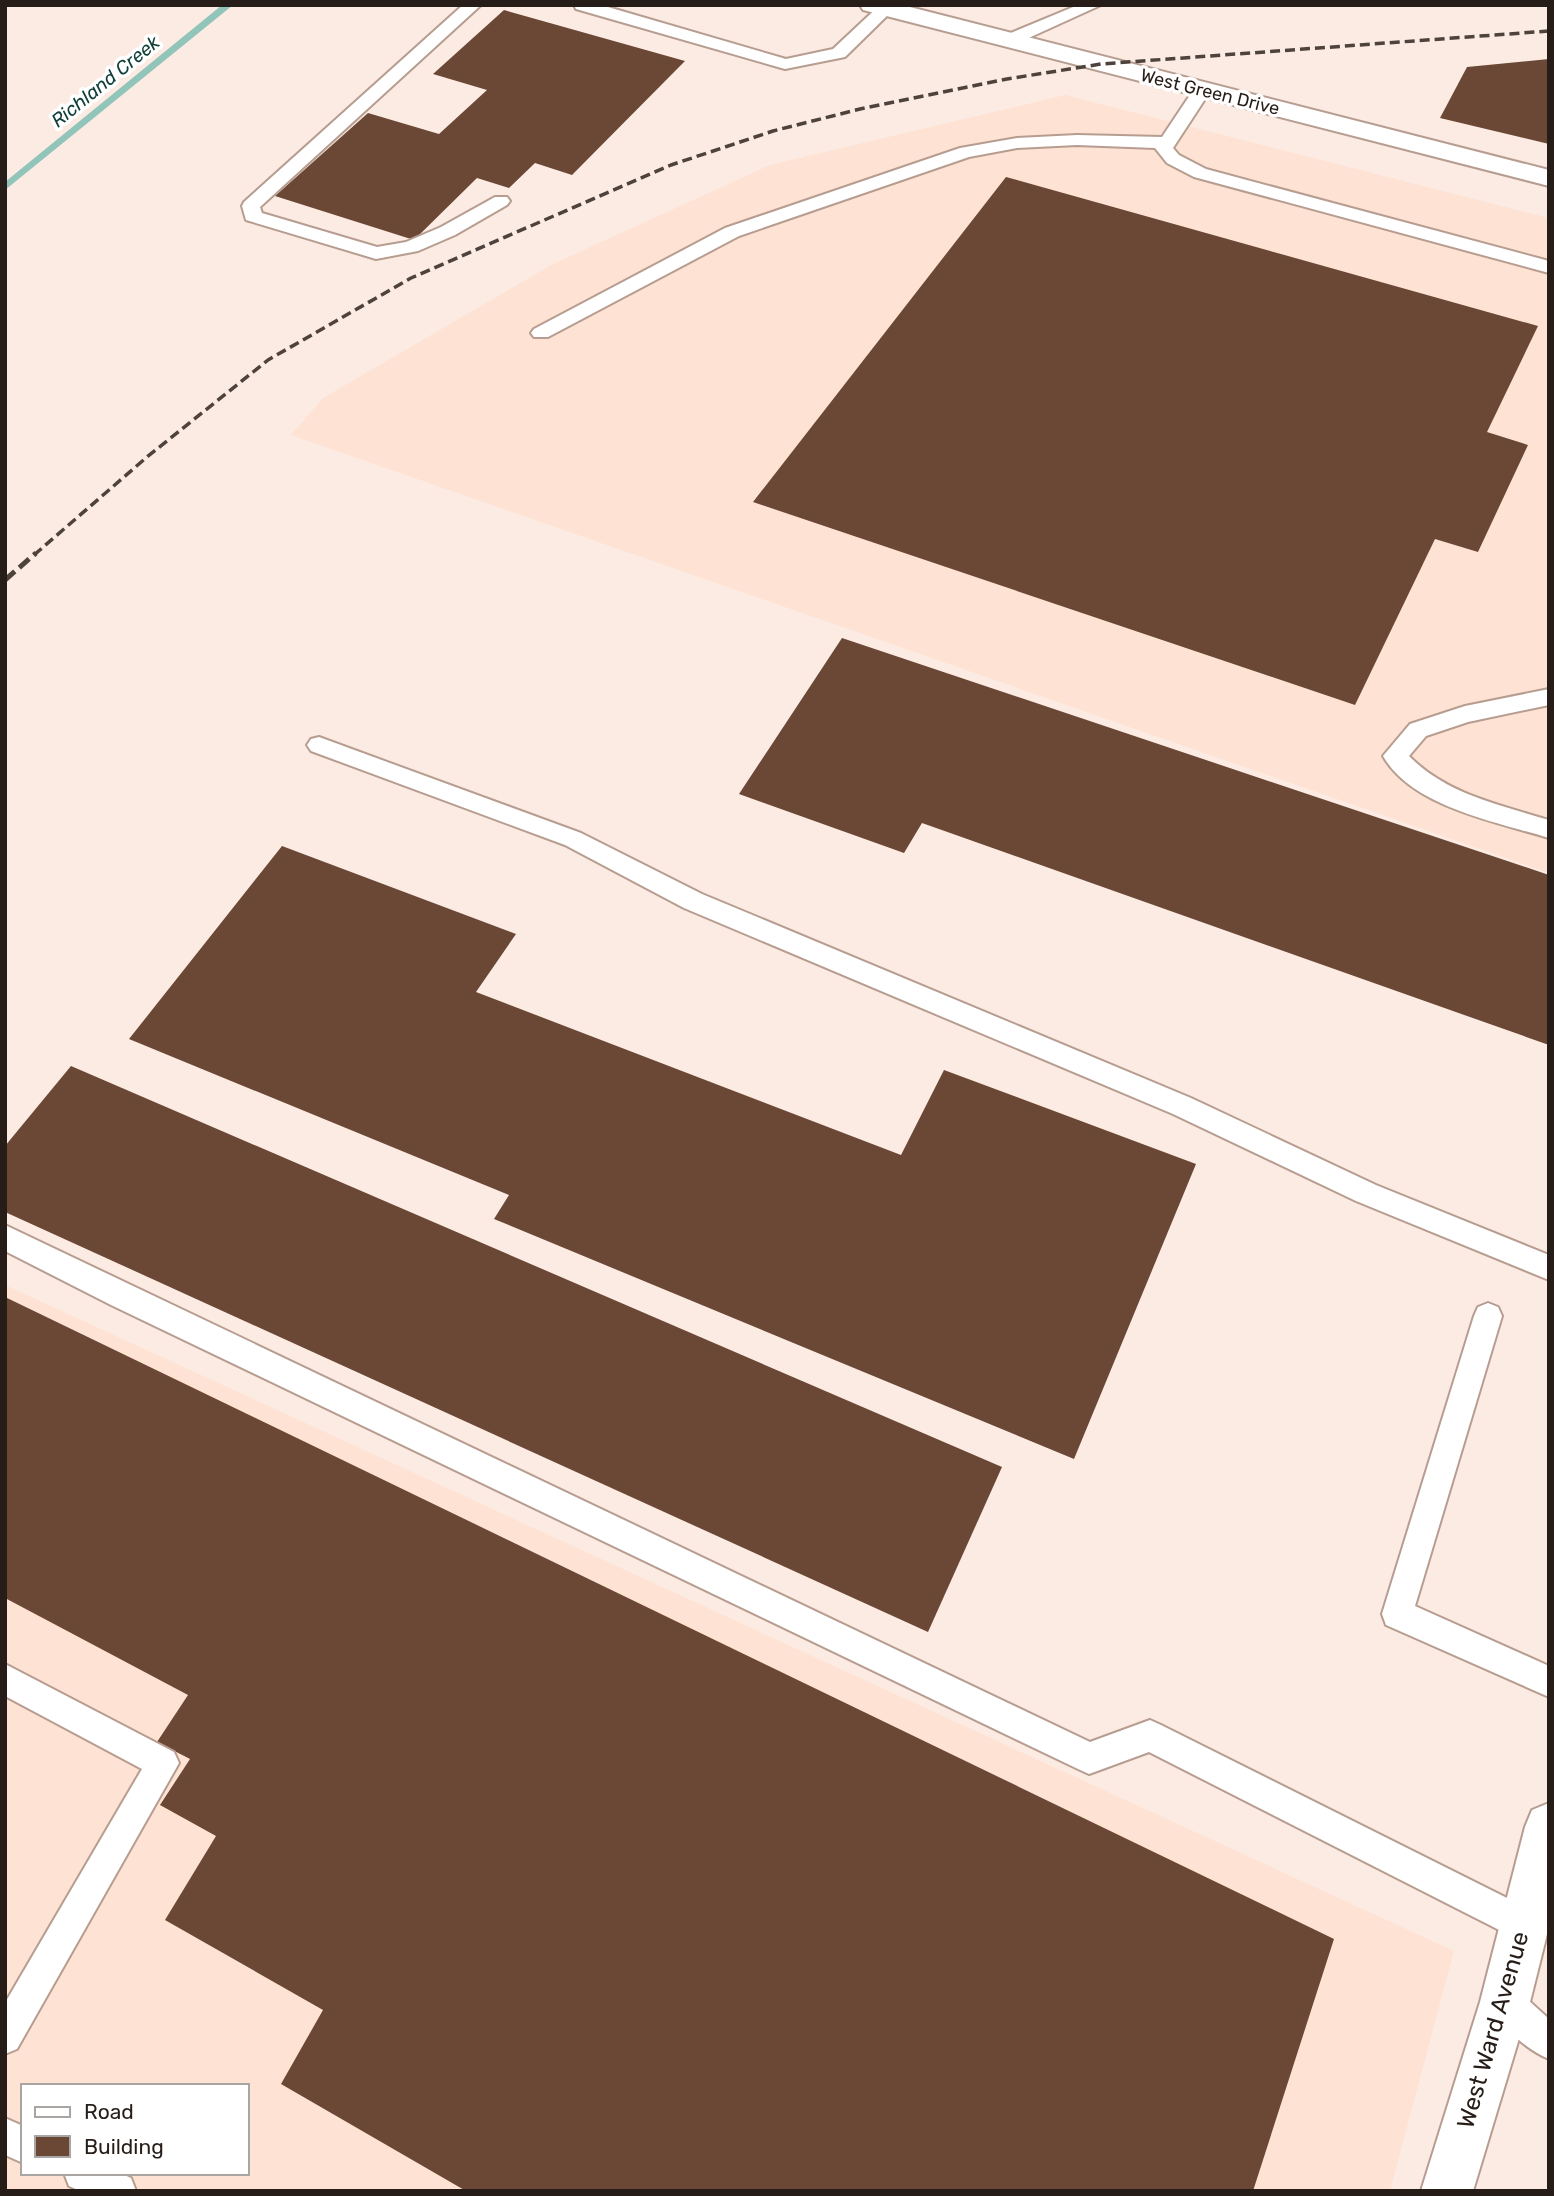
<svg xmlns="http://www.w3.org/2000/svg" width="1554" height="2196" font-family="Rubik,sans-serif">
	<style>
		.built { fill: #fee2d3; fill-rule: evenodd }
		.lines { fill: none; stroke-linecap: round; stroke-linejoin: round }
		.stream { fill: #91c5ba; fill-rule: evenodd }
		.building { fill: #6b4835 }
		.service-casing { stroke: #b79d90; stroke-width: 4 }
		.tertiary-casing { stroke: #b79d90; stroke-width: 4 }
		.secondary-casing { stroke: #b79d90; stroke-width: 4 }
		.service { fill: #fff; fill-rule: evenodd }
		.tertiary { fill: #fff; fill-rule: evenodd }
		.secondary { fill: #fff; fill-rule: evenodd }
		.rail-far1 { stroke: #4d423c; stroke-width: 3.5; stroke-dasharray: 10 5; stroke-linecap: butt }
		.rail { stroke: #4d423c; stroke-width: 5; stroke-dasharray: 13 6; stroke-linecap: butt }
		.labels { text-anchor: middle; stroke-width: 7; stroke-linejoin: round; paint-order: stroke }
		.far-street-label { font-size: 18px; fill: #271d18; stroke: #fff }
		.far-water-label { font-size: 19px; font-style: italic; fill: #114039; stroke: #fff }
		.near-street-label { font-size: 24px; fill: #271d18; stroke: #fff }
	</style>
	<rect width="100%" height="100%" fill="#fcebe3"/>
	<g class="built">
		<polygon points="1065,95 1549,218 1549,873 291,435 323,398 553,264 770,165"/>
		<path d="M5,1285L1454,1951L1390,2191H5ZM23,2086H247V2173H23Z"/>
	</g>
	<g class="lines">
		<polygon class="stream" points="222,5 233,5 5,190 5,182"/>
	</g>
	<g class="building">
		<polygon points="504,10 685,61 572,175 535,163 509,188 477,178 414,240 275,196 368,113 439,134 487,90 433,74"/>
		<polygon points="1549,59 1549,144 1440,118 1467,67"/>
		<polygon points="1006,177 1538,326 1487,432 1528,445 1478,552 1435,539 1355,705 753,502"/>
		<polygon points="842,638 1549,875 1549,1045 922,823 904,853 739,794"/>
		<polygon points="282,846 516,934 476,992 901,1155 944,1070 1196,1164 1074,1459 494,1219 509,1195 129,1039"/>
		<polygon points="71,1066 1002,1467 928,1632 5,1212 5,1146"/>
		<polygon points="5,1297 1334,1939 1253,2191 466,2191 281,2084 323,2010 165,1920 216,1836 160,1805 190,1759 157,1742 188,1695 5,1598"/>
	</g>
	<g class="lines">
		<g class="service-casing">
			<g id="service">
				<polygon points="463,5 481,5 260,207 262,213 377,247 406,242 441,227 495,197 507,197 510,201 507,205 455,235 418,251 376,259 246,220 242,206 244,202"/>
				<polygon points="574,5 601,5 786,59 833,49 880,5 891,5 894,9 845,57 785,69 576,9"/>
				<polygon points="1078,5 1101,5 1013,45 1007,46 999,41 1001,37"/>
				<polygon points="1202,85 1211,90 1173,148 1179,155 1206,169 1549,261 1549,273 1194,177 1167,163 1155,148 1077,145 1017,148 969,157 739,236 548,337 534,337 531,333 534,329 725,228 960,148 1017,138 1077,135 1162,137 1196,86"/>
				<path d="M1549,689V705L1468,722L1426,736L1409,756C1446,794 1500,805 1549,820V838C1497,822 1412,807 1383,756L1410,724L1465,706Z"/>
				<polygon points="319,737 581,833 702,894 1191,1098 1376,1185 1549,1255 1549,1280 1356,1201 1173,1114 684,908 565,845 311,751 307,745 311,739"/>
				<polygon points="5,1225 1090,1742 1150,1720 1161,1725 1535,1912 1540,1924 1535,1936 1523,1941 1511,1936 1149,1752 1089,1774 1078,1769 111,1305 5,1251"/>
				<polygon points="1488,1303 1498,1307 1502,1316 1415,1606 1549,1666 1549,1697 1386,1625 1382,1614 1474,1316 1478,1307"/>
				<polygon points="5,1664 174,1752 179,1763 17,2049 5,2054 5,2003 142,1769 5,1696"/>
				<path d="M1505,1985L1517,1990L1549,2019V2059C1527,2050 1497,2024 1488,2002L1493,1990Z"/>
				<polygon points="5,2118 23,2126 23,2163 5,2155"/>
				<polygon points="64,2173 120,2173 131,2178 136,2191 80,2191 69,2186"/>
			</g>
		</g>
		<g class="tertiary-casing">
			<polygon id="tertiary" points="1549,1803 1549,1926 1530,2002 1473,2191 1421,2191 1480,2002 1525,1827 1532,1810"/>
		</g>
		<g class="secondary-casing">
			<polygon id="secondary" points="860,5 902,5 1549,170 1549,186 863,10"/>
		</g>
		<use href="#service" class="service"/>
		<use href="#tertiary" class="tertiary"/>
		<use href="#secondary" class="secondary"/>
		<polyline class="rail-far1" points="34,555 147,457 268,360 411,278 671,165 773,131 860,109 1007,79 1101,64 1549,31"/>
		<polyline class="rail" points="5,580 36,553"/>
	</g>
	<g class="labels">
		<g class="far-street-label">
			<text transform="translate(1210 92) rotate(14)" y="6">West Green Drive</text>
		</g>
		<g class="far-water-label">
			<text transform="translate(105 81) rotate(-39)" y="7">Richland Creek</text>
		</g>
		<g class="near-street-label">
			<text transform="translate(1493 2030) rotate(-74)" y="8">West Ward Avenue</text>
		</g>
	</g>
	<rect width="1554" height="2196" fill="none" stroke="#271d18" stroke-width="14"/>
	<rect x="21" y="2084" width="228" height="91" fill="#ffffff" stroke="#a9a5a3" stroke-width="2"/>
	<rect x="35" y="2107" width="35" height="10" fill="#ffffff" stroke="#a9a5a3" stroke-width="2"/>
	<text x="84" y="2119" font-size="21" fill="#271d18">Road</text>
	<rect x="35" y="2136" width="35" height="21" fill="#6b4835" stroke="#a9a5a3" stroke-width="2"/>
	<text x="84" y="2154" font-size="21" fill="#271d18">Building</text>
</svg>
